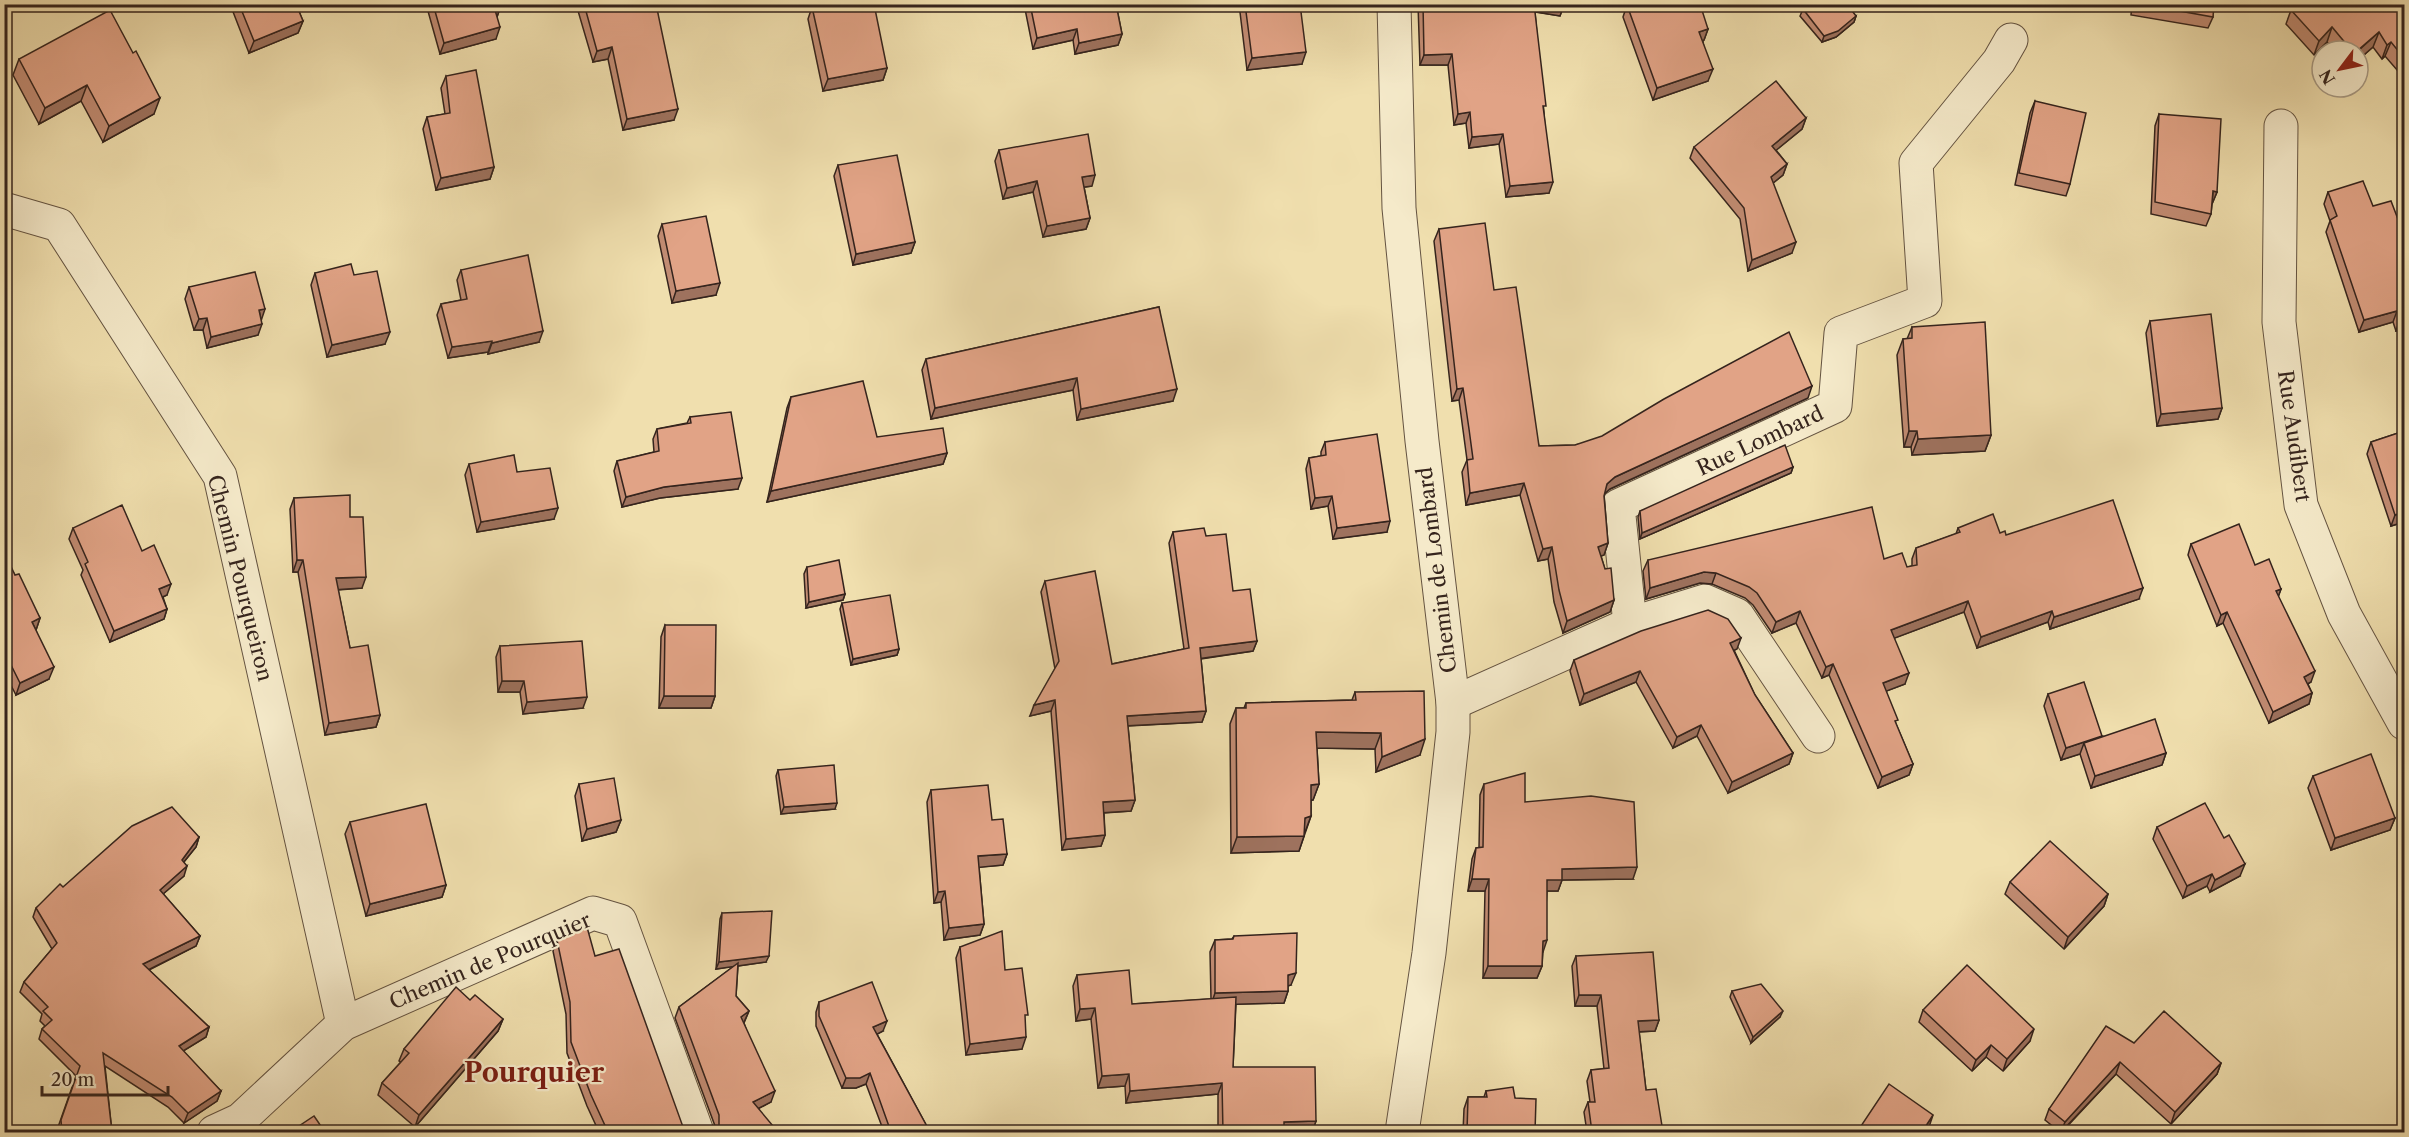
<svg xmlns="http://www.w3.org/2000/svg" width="2409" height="1137" font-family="'Libre Caslon Text',serif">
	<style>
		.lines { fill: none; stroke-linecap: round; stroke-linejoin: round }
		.minor-casing { stroke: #645341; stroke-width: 35 }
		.minor { stroke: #f5eaca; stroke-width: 33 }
		.wall { fill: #c28c73; stroke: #35241d; stroke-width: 1.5 }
		.shaded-wall { fill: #9e725e; stroke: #35241d; stroke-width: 1.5 }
		.building { fill: #e1a386; stroke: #35241d; stroke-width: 1.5 }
		.labels { text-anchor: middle; stroke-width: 4.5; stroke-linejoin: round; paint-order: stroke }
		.street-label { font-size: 21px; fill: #35241d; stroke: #f5eaca }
		.district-label { font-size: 27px; font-weight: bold; fill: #7a1f14; stroke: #f5eaca }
	</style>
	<rect width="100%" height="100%" fill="#f0dfae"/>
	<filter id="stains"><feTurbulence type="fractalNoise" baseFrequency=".00333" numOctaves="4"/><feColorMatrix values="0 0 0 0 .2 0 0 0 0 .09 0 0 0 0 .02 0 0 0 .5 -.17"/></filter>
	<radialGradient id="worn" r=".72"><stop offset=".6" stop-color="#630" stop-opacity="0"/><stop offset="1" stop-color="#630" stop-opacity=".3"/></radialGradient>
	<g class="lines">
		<g class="minor-casing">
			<g id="minor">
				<polyline points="1394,4 1399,208 1422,441 1453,703 1453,732 1429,953 1402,1132"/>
				<polyline points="2281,126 2279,322 2301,505 2344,614 2404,723"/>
				<polyline points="4,209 59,225 220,476 343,1024"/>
				<polyline points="1630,624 1618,506 1835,406 1841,333 1925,301 1916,163 1999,61 2011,40"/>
				<polyline points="1453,703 1630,624 1705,601 1737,615 1818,736"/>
				<polyline points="214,1132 240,1120 343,1024 593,913 620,921 697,1132"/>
			</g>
		</g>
		<use href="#minor" class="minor"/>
	</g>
	<g class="wall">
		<polygon points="230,4 296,4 303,21 298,33 249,53"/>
		<polygon points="426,4 499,4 500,8 497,17 496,39 440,54"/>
		<polygon points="576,4 656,4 674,120 623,130 608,59 593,62"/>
		<polygon points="1024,4 1116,4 1122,34 1118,45 1075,54 1073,40 1033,49"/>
		<polygon points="1239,4 1300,4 1302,64 1247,70"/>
		<polygon points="1418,4 1564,4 1560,16 1535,12 1544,113 1549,193 1506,197 1499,144 1469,148 1466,123 1454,125 1448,65 1420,65"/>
		<polygon points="2132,4 2214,4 2213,17 2208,28 2131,15"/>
		<polygon points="1627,5 1708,29 1704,40 1703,41 1708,81 1653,100 1623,17"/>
		<polygon points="812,7 887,68 883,80 823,91 808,19"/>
		<polygon points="2404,7 2404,78 2385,56 2382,59 2373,47 2358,60 2358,51 2335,51 2327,42 2314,55 2286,24 2291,10"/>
		<polygon points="1803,9 1856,16 1854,22 1836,37 1822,42 1800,16"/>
		<polygon points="133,53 154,114 103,142 81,101 39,124 13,75 19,59"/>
		<polygon points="446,76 494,167 490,179 436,190 423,129 427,117 445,114 441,88"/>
		<polygon points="2035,101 2070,184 2066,196 2015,185 2030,113"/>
		<polygon points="2159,114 2217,192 2212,204 2211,214 2206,226 2151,214 2155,126"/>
		<polygon points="1806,118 1802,129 1776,150 1787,164 1783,175 1773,183 1792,253 1748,271 1740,219 1690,158 1694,147"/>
		<polygon points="999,150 1092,186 1084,187 1090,218 1086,229 1043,237 1033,192 1003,199 995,161"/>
		<polygon points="838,165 915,242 911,253 853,265 834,176"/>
		<polygon points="2328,192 2373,206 2404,235 2404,329 2396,331 2393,322 2359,332 2326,232 2330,221 2324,204"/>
		<polygon points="662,224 716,295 672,303 658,236"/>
		<polygon points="1439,229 1494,290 1539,446 1575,445 1808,398 1610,489 1604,494 1608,543 1604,555 1601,556 1614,600 1610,612 1563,633 1554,602 1548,559 1538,561 1520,495 1466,505 1462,472 1467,460 1459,400 1452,401 1434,241"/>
		<polygon points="461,270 539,342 488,354 488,352 448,358 437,315 441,304 461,300 457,280"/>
		<polygon points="315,273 354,275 385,344 327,357 311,285"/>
		<polygon points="189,287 261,320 258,335 207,348 203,330 194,330 185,299"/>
		<polygon points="1159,307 1173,401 1077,420 1073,390 931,419 922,370 926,359"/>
		<polygon points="2150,321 2222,408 2218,419 2157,426 2146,333"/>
		<polygon points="1912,327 1991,435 1985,451 1912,455 1911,447 1904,447 1897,355 1903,339 1907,339"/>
		<polygon points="791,397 877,437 947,453 943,464 767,502 787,408"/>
		<polygon points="690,417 738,489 660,498 622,507 614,471 617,461 654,452 653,439 657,429 687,423"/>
		<polygon points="2404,431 2404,522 2391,526 2367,454 2371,442"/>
		<polygon points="1325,442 1387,532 1333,539 1328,506 1311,509 1306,469 1309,458 1321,456 1321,452"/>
		<polygon points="469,464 517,472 554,519 477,532 465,475"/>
		<polygon points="1793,467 1791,473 1640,539 1638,517 1640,511"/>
		<polygon points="294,498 350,517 362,588 338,590 350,648 380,715 376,727 325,735 298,572 293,572 290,509"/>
		<polygon points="73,528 142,551 167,595 163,597 167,609 164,619 110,642 81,575 83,570 69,539"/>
		<polygon points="1958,528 2000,533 2139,599 2050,629 2048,622 1977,648 1964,612 1894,638 1905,684 1886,691 1896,724 1913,764 1909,775 1878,788 1829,675 1822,678 1796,623 1772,633 1753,605 1745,598 1712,584 1700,583 1646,599 1643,571 1648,560 1884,559 1907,567 1912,566 1912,559 1916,548 1956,534"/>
		<polygon points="1173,532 1206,536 1257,641 1253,651 1201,659 1206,711 1202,722 1128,726 1135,800 1131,811 1104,813 1105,835 1101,846 1062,850 1051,711 1030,716 1055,669 1041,592 1045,581 1112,664 1184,649 1169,543"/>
		<polygon points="2191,544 2255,565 2281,589 2278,597 2311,682 2308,684 2312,693 2309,704 2269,723 2223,623 2217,626 2188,555"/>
		<polygon points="4,559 15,575 40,618 36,630 49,679 16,695 4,672"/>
		<polygon points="807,567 845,594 843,600 806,608 804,574"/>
		<polygon points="842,603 899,649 897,655 851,665 840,609"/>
		<polygon points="665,625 715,696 711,708 659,708 661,637"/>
		<polygon points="500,646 583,708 523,714 520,692 498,692 496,657"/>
		<polygon points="1737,649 1734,650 1755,695 1793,753 1789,764 1728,793 1697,736 1673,748 1636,682 1580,705 1570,671 1574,660"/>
		<polygon points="1355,692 1420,755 1376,772 1375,749 1317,748 1319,784 1313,800 1311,800 1311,816 1299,851 1231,853 1230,724 1236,708 1244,708 1246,703 1352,700"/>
		<polygon points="2048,694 2102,736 2166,753 2162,765 2091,788 2080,754 2061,760 2044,706"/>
		<polygon points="778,770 835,809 781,814 776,776"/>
		<polygon points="2313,776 2395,818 2390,830 2331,850 2308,788"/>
		<polygon points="579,784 621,820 616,832 582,841 575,796"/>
		<polygon points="1484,784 1525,802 1633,879 1562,880 1558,891 1547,891 1542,966 1537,978 1483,978 1485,891 1468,891 1472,859 1476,848 1479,848 1480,795"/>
		<polygon points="931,790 992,820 1007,854 1003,865 979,867 984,924 980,935 944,940 941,902 934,903 927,802"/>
		<polygon points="350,822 446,885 442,897 366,916 345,834"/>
		<polygon points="2157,827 2240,876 2210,892 2207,886 2183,898 2153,839"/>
		<polygon points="199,837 196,847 184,862 184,876 163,894 200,936 196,946 149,970 209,1027 206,1037 183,1051 221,1091 217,1101 184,1123 168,1107 105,1066 112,1132 58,1132 57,1130 76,1076 39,1039 42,1029 45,1026 40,1021 42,1014 20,992 24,982 52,949 33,917 36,908 63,887"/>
		<polygon points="2010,882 2108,894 2104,906 2064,949 2005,894"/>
		<polygon points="722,913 766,962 738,966 736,996 749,1011 744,1023 771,1102 715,1132 715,1126 675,1018 679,1007 734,966 716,969 720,919"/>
		<polygon points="1234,936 1291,985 1288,986 1288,991 1284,1003 1236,1004 1233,1067 1316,1121 1312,1132 1218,1132 1218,1094 1126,1103 1125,1086 1098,1088 1091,1019 1076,1021 1073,986 1077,975 1132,1004 1211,999 1210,952 1215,940 1232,939"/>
		<polygon points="557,940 595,956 683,1127 687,1132 599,1132 587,1106 567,1053 566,1014 553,951"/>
		<polygon points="960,947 1005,970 1025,1022 1022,1049 966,1055 956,958"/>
		<polygon points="1576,956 1659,1020 1655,1031 1639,1032 1646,1090 1663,1132 1587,1132 1584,1112 1588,1102 1590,1102 1587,1081 1591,1070 1604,1069 1597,1006 1575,1006 1572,966"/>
		<polygon points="1732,991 1780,1017 1751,1043 1730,997"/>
		<polygon points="470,1000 503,1019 498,1031 415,1127 378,1095 382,1083 401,1062 399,1061 404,1049"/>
		<polygon points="819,1002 883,1031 877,1034 930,1132 884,1132 866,1084 856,1088 842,1088 816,1026 816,1012"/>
		<polygon points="1923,1010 2030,1041 2003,1071 1986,1057 1972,1071 1919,1022"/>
		<polygon points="2134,1043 2221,1063 2217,1074 2171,1124 2116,1074 2062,1132 2060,1132 2045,1120 2049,1109"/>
		<polygon points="1486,1091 1515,1098 1535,1132 1463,1132 1464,1109 1468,1097 1484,1097"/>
	</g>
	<g class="shaded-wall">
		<polygon points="1532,4 1561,4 1564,5 1560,16 1530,11"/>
		<polygon points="500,8 496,20 495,10"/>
		<polygon points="1856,16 1854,22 1836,37 1822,42 1824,36"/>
		<polygon points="303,21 298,33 249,53 254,41"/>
		<polygon points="500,27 496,39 440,54 444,43"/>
		<polygon points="2332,27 2327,42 2314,55 2319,41"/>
		<polygon points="1077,29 1073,40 1033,49 1037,38"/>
		<polygon points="1708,29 1704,40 1695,44 1699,32"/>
		<polygon points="2379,32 2373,47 2358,60 2358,51"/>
		<polygon points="1122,34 1118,45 1075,54 1079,43"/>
		<polygon points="2391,42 2385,56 2382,59 2387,45"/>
		<polygon points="612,47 608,59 593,62 597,51"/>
		<polygon points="1306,52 1302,64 1247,70 1252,58"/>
		<polygon points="1452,54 1448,65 1420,65 1424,55"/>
		<polygon points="887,68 883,80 823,91 828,79"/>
		<polygon points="1713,69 1708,81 1653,100 1657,88"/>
		<polygon points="87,85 81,101 39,124 45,108"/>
		<polygon points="160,98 154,114 103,142 109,126"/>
		<polygon points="678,109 674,120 623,130 627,119"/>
		<polygon points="1470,112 1466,123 1454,125 1458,114"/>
		<polygon points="1806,118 1802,129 1768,157 1772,146"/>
		<polygon points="1503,134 1499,144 1469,148 1472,137"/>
		<polygon points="1787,164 1783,175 1767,188 1771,177"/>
		<polygon points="494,167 490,179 436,190 441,178"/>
		<polygon points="1095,175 1092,186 1078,188 1082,177"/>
		<polygon points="1037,181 1033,192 1003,199 1007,188"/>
		<polygon points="1553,182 1549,193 1506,197 1510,186"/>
		<polygon points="2213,191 2217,192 2212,204"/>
		<polygon points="1090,218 1086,229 1043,237 1047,226"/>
		<polygon points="915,242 911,253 853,265 856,254"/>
		<polygon points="1796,242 1792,253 1748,271 1752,260"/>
		<polygon points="720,283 716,295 672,303 676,291"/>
		<polygon points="265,309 261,321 259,310"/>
		<polygon points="2397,311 2393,322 2359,332 2364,320"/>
		<polygon points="207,318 203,330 194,330 199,319"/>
		<polygon points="2404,318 2404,329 2396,331 2400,319"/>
		<polygon points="262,324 258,335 207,348 211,337"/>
		<polygon points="543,331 539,342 488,354 492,343"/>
		<polygon points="390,332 385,344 327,357 332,345"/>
		<polygon points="492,341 488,352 448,358 452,347"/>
		<polygon points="1077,378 1073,390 931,419 935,408"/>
		<polygon points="1812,386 1808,398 1610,489 1602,496 1607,484 1615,477"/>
		<polygon points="1463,388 1459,400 1452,401 1457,389"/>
		<polygon points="1177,389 1173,401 1077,420 1081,409"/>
		<polygon points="2222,408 2218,419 2157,426 2161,414"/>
		<polygon points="1909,431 1917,431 1911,447 1904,447"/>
		<polygon points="1991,435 1985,451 1912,455 1918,439"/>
		<polygon points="947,453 943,464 767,502 771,491"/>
		<polygon points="1793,467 1791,473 1640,539 1642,533"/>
		<polygon points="742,478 738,489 660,498 622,507 626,497 664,487"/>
		<polygon points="1524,483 1520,495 1466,505 1470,493"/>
		<polygon points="1332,496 1328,506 1311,509 1315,498"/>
		<polygon points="558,508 554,519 477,532 481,522"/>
		<polygon points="2404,512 2404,522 2391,526 2395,515"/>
		<polygon points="1390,521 1387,532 1333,539 1337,528"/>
		<polygon points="1608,543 1604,555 1593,559 1598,547"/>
		<polygon points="1552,547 1548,559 1538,561 1543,549"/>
		<polygon points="297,560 303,560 298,572 293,572"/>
		<polygon points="1704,572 1716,573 1712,584 1700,583 1646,599 1650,588"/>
		<polygon points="366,577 362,588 332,590 336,578"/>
		<polygon points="171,584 167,595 156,600 159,589"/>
		<polygon points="2143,588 2139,599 2050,629 2054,617"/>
		<polygon points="2281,589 2277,600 2276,591"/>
		<polygon points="845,594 843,600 806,608 809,602"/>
		<polygon points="1614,600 1610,612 1563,633 1567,621"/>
		<polygon points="1968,601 1964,612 1887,641 1891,630"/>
		<polygon points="167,609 164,619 110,642 114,631"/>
		<polygon points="1800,611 1796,623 1772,633 1776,622"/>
		<polygon points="2052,611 2048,622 1977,648 1981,637"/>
		<polygon points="2227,612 2223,623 2217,626 2221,615"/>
		<polygon points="40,618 36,630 32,622"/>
		<polygon points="1741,638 1737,649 1726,654 1730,643"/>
		<polygon points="1257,641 1253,651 1197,659 1200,648"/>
		<polygon points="899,649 897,655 851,665 853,659"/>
		<polygon points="1833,664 1829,675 1822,678 1826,667"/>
		<polygon points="54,667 49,679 16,695 20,683"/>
		<polygon points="1640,671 1636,682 1580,705 1584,694"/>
		<polygon points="2315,671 2311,682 2300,688 2304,677"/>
		<polygon points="1909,673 1905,684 1879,694 1883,683"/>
		<polygon points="502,681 524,681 520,692 498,692"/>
		<polygon points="2312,693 2309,704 2269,723 2273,712"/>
		<polygon points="664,696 715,696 711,708 659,708"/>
		<polygon points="587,697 583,708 523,714 527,702"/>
		<polygon points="1055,700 1051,711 1030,716 1034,705"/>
		<polygon points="1206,711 1202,722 1123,726 1127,716"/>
		<polygon points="380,715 376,727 325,735 329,723"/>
		<polygon points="1701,725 1697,736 1673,748 1677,737"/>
		<polygon points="1316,732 1381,733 1375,749 1310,748"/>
		<polygon points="2102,736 2084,743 2080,754 2061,760 2066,748"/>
		<polygon points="1425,739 1420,755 1376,772 1382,757"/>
		<polygon points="1793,753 1789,764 1728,793 1732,782"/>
		<polygon points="2166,753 2162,765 2091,788 2095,776"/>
		<polygon points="1913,764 1909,775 1878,788 1882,777"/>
		<polygon points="1319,784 1313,800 1306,800 1311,785"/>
		<polygon points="1135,800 1131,811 1099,813 1103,802"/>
		<polygon points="837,803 835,809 781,814 784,807"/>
		<polygon points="1311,816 1305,832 1299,833 1305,818"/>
		<polygon points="2395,818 2390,830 2331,850 2335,838"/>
		<polygon points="621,820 616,832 582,841 587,829"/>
		<polygon points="1105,835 1101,846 1062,850 1066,839"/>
		<polygon points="1304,836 1299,851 1231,853 1237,837"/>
		<polygon points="199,837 196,847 178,869 182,860"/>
		<polygon points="1007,854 1003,865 973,868 978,856"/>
		<polygon points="2245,864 2240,876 2210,892 2215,880"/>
		<polygon points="187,866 184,876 156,900 160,890"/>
		<polygon points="1637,867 1633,879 1562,880 1558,891 1543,891 1547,880 1562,869"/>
		<polygon points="2212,874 2207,886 2183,898 2187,886"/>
		<polygon points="1472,879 1489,879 1485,891 1468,891"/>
		<polygon points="446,885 442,897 366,916 370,904"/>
		<polygon points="945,891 941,902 934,903 938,892"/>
		<polygon points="2108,894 2104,906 2064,949 2068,937"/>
		<polygon points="984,924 980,935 944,940 949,928"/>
		<polygon points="200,936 196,946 140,974 143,964"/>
		<polygon points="1547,940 1543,952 1538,952 1543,941"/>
		<polygon points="769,956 766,962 716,969 719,962"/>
		<polygon points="1488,966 1542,966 1537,978 1483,978"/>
		<polygon points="1296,973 1291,985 1284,987 1288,975"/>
		<polygon points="1288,991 1284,1003 1211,1005 1215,993"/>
		<polygon points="1579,995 1601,995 1597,1006 1575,1006"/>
		<polygon points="1095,1008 1091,1019 1076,1021 1080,1009"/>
		<polygon points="749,1011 744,1022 737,1028 741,1017"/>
		<polygon points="1783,1011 1780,1017 1751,1043 1753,1037"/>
		<polygon points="503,1019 498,1031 415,1127 419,1115"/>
		<polygon points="1659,1020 1655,1031 1634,1032 1638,1021"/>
		<polygon points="887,1021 883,1031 870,1038 873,1027"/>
		<polygon points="209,1027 206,1037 175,1056 179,1046"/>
		<polygon points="2034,1029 2030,1041 2003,1071 2007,1059"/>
		<polygon points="1026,1037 1022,1049 966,1055 970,1044"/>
		<polygon points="1991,1045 1986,1057 1972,1071 1976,1060"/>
		<polygon points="2120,1062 2116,1074 2061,1132 2065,1122"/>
		<polygon points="2221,1063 2217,1074 2171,1124 2175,1112"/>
		<polygon points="870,1073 866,1084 856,1088 842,1088 846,1078"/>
		<polygon points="1129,1074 1125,1086 1098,1088 1102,1076"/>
		<polygon points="1222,1083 1218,1094 1126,1103 1130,1091"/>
		<polygon points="221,1091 217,1101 184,1123 188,1113"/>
		<polygon points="775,1091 771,1102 749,1113 753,1102"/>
		<polygon points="1933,1115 1929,1127 1925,1132 1922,1132"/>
		<polygon points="1316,1121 1312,1132 1280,1132 1284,1122"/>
	</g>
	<g class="building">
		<polygon points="239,4 296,4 303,21 254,41"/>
		<polygon points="433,4 499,4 500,8 495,10 500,27 444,43"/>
		<polygon points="584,4 656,4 678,109 627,119 612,47 597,51"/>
		<polygon points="828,4 874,4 887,68 828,79 812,7"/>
		<polygon points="1030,4 1116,4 1122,34 1079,43 1077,29 1037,38"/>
		<polygon points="1245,4 1300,4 1306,52 1252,58"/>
		<polygon points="1423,4 1534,4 1546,106 1543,106 1553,182 1510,186 1503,134 1472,137 1470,112 1458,114 1452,54 1424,55"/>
		<polygon points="1629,4 1700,4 1708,29 1699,32 1713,69 1657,88 1627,5"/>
		<polygon points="1809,4 1847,4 1856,16 1838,31 1824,36 1803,9"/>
		<polygon points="2141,4 2214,4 2213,17"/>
		<polygon points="2297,4 2403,4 2404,7 2404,58 2391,42 2387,45 2379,32 2357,51 2352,51 2332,27 2319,41 2291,10"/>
		<polygon points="110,10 133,53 136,51 160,98 109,126 87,85 45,108 19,59"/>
		<polygon points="476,70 494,167 441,178 427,117 450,113 446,76"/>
		<polygon points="1776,81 1806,118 1772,146 1787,164 1771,177 1796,242 1752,260 1744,208 1694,147"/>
		<polygon points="2035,101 2086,113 2070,184 2019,173"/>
		<polygon points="2159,114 2221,119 2217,192 2213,191 2211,214 2155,202"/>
		<polygon points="1088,134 1095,175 1082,177 1090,218 1047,226 1037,181 1007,188 999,150"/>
		<polygon points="897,155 915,242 856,254 838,165"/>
		<polygon points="2363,181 2373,206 2391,201 2404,235 2404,318 2400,319 2397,311 2364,320 2330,220 2337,216 2328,192"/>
		<polygon points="706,216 720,283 676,291 662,224"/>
		<polygon points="1485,223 1494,290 1516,287 1539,446 1575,445 1602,436 1664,399 1789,332 1812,386 1615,477 1607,484 1604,496 1608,543 1598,547 1605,569 1611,568 1614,600 1567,621 1559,590 1552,547 1543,549 1524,483 1470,493 1467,460 1473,459 1469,429 1463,388 1457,389 1439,229"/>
		<polygon points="528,255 543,331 492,343 492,341 452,347 441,304 467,299 461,270"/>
		<polygon points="351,264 354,275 377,271 390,332 332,345 315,273"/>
		<polygon points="255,272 265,309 259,310 262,324 211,337 207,318 199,319 189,287"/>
		<polygon points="1159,307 1177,389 1081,409 1077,378 935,408 926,359"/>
		<polygon points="2211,314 2222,408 2161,414 2150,321"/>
		<polygon points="1985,322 1991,435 1918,439 1917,431 1909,431 1903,339 1912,338 1912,327"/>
		<polygon points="863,381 877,437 943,428 947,453 771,491 791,397"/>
		<polygon points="731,412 742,478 664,487 626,497 617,461 659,451 657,429 691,423 690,417"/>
		<polygon points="2404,431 2404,512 2395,515 2371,442"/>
		<polygon points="1377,434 1390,521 1337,528 1332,496 1315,498 1309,458 1326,455 1325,442"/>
		<polygon points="1785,445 1793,467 1642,533 1640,511"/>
		<polygon points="514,455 517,472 550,468 558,508 481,522 469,464"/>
		<polygon points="350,495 350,517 363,517 366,577 336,578 350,648 368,645 380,715 329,723 303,560 297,560 294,498"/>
		<polygon points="2113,500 2143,588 2054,617 2052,611 1981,637 1968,601 1891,630 1909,673 1883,683 1898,720 1895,721 1913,764 1882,777 1833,664 1826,667 1800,611 1776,622 1757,593 1749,587 1716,573 1704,572 1650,588 1648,560 1872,507 1884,559 1902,553 1907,567 1917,565 1916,548 1960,532 1958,528 1993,514 2000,533 2005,531 2006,535"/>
		<polygon points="122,505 142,551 154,545 171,584 159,589 167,609 114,631 85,564 88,562 73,528"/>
		<polygon points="2239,524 2255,565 2269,559 2281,589 2276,591 2315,671 2304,677 2312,693 2273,712 2227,612 2221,615 2191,544"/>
		<polygon points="1204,528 1206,536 1226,534 1233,591 1250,589 1257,641 1200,648 1206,711 1127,716 1135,800 1103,802 1105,835 1066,839 1055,700 1034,705 1059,661 1045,581 1095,571 1112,664 1189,648 1173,532"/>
		<polygon points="7,558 15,575 19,574 40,618 32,622 54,667 20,683 4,651 4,559"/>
		<polygon points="839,560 845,594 809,602 807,567"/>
		<polygon points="890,595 899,649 853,659 842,603"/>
		<polygon points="1708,610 1728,619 1741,638 1730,643 1755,695 1793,753 1732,782 1701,725 1677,737 1640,671 1584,694 1574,660 1641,631"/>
		<polygon points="665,625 716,625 715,696 664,696"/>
		<polygon points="582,641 587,697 527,702 524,681 502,681 500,646"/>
		<polygon points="2084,682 2102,736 2066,748 2048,694"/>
		<polygon points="1424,691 1425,739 1382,757 1381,733 1316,732 1319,784 1311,785 1311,816 1305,818 1304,836 1237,837 1236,708 1246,708 1246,703 1356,700 1355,692"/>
		<polygon points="2155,719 2166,753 2095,776 2084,743"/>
		<polygon points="2371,754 2395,818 2335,838 2313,776"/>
		<polygon points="834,765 837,803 784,807 778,770"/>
		<polygon points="1525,773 1525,802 1591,796 1634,802 1637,867 1562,869 1562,880 1547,880 1547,940 1543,941 1542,966 1488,966 1489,879 1472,879 1476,848 1483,847 1484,784"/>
		<polygon points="614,778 621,820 587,829 579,784"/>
		<polygon points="988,785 992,820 1003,819 1007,854 978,856 984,924 949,928 945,891 938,892 931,790"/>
		<polygon points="2205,803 2224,838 2229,835 2245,864 2215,880 2212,874 2187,886 2157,827"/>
		<polygon points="426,804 446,885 370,904 350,822"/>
		<polygon points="172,807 199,837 182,860 187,866 160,890 200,936 143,964 209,1027 179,1046 221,1091 188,1113 172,1097 103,1053 112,1132 62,1132 61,1120 80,1066 42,1029 52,1020 43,1011 48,1007 24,982 57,943 36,908 60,884 63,887 132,826"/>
		<polygon points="2050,841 2108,894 2068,937 2010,882"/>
		<polygon points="772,911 769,956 719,962 722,913"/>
		<polygon points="587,927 595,956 619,949 683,1127 687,1132 608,1132 591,1095 571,1042 570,1002 557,940"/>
		<polygon points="1002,931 1005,970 1022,968 1028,1015 1025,1015 1026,1037 970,1044 960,947"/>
		<polygon points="1297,933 1296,973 1288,975 1288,991 1215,993 1215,940 1233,939 1234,936"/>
		<polygon points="1653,952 1659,1020 1638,1021 1646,1090 1656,1089 1663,1132 1592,1132 1588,1102 1595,1102 1591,1070 1609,1068 1601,995 1579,995 1576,956"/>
		<polygon points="738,963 736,996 749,1011 741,1017 775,1091 753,1102 778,1132 715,1132 719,1125 719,1115 679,1007"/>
		<polygon points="1967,965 2034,1029 2007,1059 1991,1045 1976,1060 1923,1010"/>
		<polygon points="1129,970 1132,1004 1236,997 1233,1067 1315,1067 1316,1121 1284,1122 1284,1132 1223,1132 1222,1083 1130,1091 1129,1074 1102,1076 1095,1008 1080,1009 1077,975"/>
		<polygon points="872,982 887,1021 873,1027 930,1132 891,1132 870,1073 860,1078 846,1078 819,1016 819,1002"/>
		<polygon points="1761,984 1783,1011 1753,1037 1732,991"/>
		<polygon points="456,987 470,1000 475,995 503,1019 419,1115 382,1083 409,1053 404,1049"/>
		<polygon points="2164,1011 2221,1063 2175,1112 2120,1062 2065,1122 2049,1109 2106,1026 2134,1043"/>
		<polygon points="1889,1084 1933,1115 1922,1132 1857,1132"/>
		<polygon points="1513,1087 1515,1098 1536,1099 1535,1132 1467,1132 1468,1097 1487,1097 1486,1091"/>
		<polygon points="314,1116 325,1132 290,1132"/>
	</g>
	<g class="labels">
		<g class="street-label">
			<text transform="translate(2294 436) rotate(82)" y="7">Rue Audibert</text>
			<text transform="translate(1760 441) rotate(-25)" y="7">Rue Lombard</text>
			<text transform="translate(1437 570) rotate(-97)" y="7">Chemin de Lombard</text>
			<text transform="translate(240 578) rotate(76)" y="7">Chemin Pourqueiron</text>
			<text transform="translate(490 961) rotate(-23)" y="7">Chemin de Pourquier</text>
		</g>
		<g class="district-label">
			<text x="534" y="1082">Pourquier</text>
		</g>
	</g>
	<rect width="2409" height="1137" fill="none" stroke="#f0dfae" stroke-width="24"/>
	<rect x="6" y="6" width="2397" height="1125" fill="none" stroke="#35241d" stroke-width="3"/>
	<rect x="12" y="12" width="2385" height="1113" fill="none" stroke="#35241d" stroke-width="1.5"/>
	<g transform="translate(2340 69) rotate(238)"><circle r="28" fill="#f5eaca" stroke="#a89b85" stroke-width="1.5"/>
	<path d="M0-4.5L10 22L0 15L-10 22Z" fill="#8f2418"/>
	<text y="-9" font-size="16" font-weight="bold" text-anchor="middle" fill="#35241d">N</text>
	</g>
	<path d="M42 1086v9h126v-9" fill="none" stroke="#35241d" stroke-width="3"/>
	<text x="51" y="1086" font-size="18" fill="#35241d" stroke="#f5eaca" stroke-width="4.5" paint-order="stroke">20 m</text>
	<rect width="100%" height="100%" filter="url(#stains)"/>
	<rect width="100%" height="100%" fill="url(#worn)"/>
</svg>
